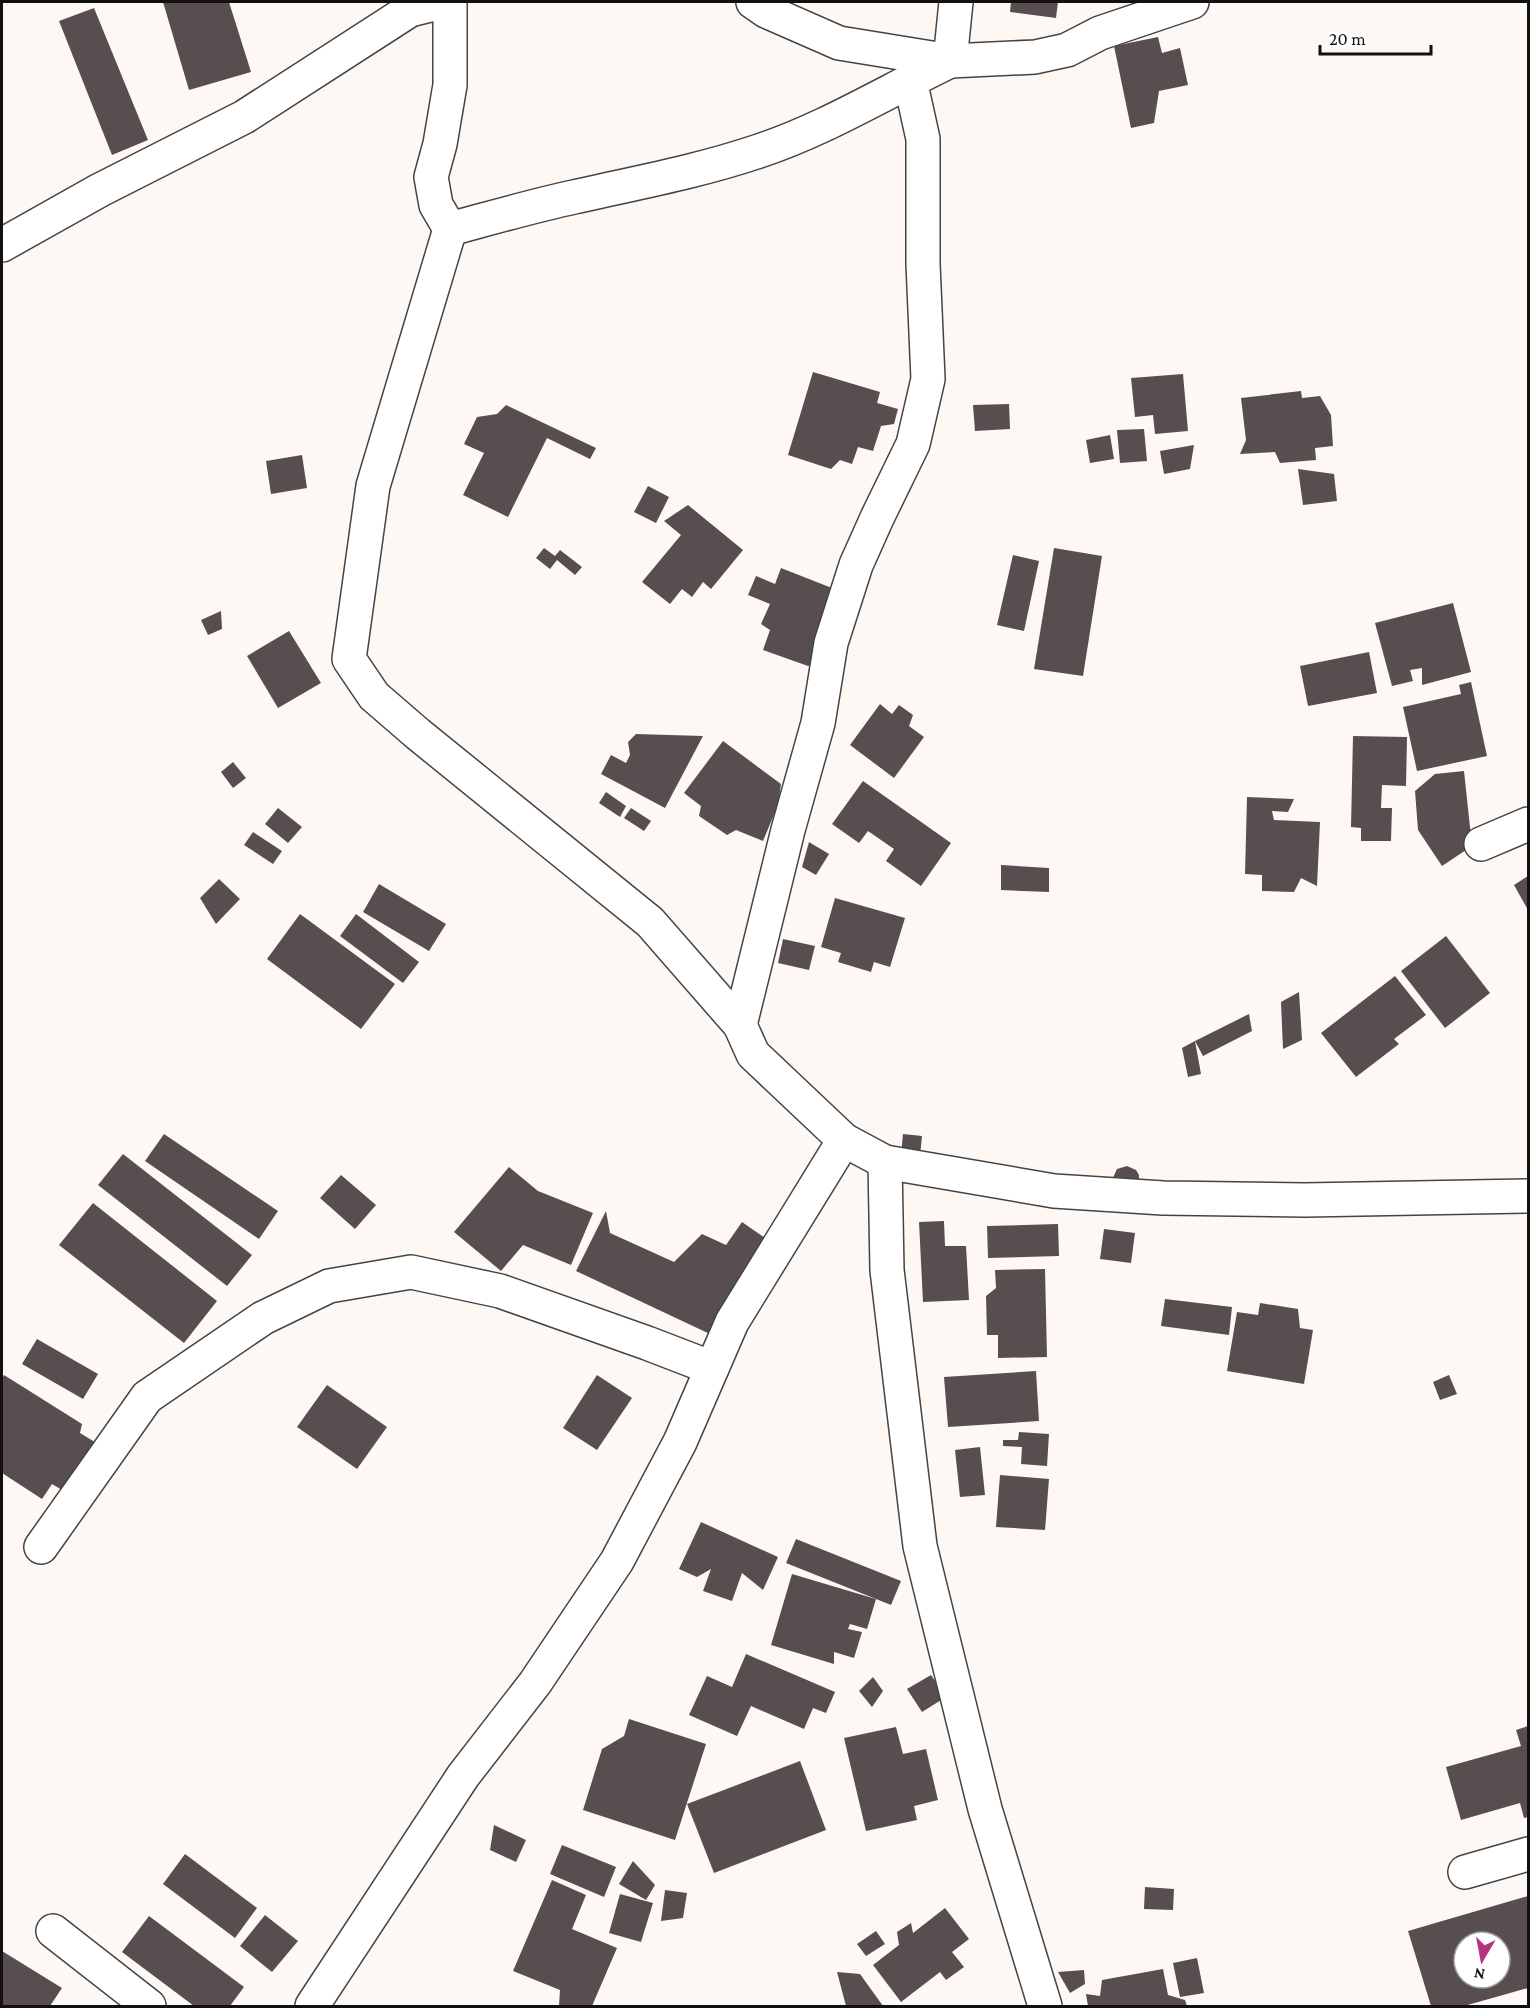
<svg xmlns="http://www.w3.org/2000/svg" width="1530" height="2008" font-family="'Crimson Pro',serif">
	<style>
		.building { fill: #584e50; fill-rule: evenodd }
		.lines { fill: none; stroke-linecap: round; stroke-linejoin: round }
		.street-casing { stroke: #444; stroke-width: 36 }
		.street { stroke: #fff; stroke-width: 33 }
	</style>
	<rect width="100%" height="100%" fill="#fef8f5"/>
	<g class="building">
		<polygon points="163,2 229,2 251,72 189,90"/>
		<polygon points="1011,2 1058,2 1056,18 1010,12"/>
		<polygon points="94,8 148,140 112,155 59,21"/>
		<polygon points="1158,37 1162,53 1180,48 1188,85 1159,91 1154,123 1131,128 1114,46"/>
		<polygon points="813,372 880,392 877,403 898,409 894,424 881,426 873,451 858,447 852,464 840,460 831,469 788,455"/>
		<polygon points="1183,374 1188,431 1155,434 1153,415 1135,417 1131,378"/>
		<polygon points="1301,391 1302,398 1320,396 1331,415 1333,446 1315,448 1316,460 1280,463 1275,452 1240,454 1246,440 1241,398"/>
		<polygon points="1009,404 1010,429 975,431 973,405"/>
		<polygon points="506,405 596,448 590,459 547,438 508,517 463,495 484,453 464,444 477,417 497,414"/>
		<polygon points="1144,429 1147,461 1120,463 1117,430"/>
		<polygon points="1110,435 1114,459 1090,463 1086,440"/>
		<polygon points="1194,445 1190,469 1164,474 1160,451"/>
		<polygon points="302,455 307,488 271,494 266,461"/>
		<polygon points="1298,469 1334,474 1337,501 1303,505"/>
		<polygon points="648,486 669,497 656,523 634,512"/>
		<polygon points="688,505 743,550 711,589 703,582 692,597 682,589 670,604 642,582 681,535 664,521"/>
		<polygon points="544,548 555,556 560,550 582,567 575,575 557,560 550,569 536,558"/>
		<polygon points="1054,548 1102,556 1083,676 1034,669"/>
		<polygon points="1013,555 1039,561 1024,631 997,625"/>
		<polygon points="781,568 837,590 819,664 808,666 763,650 770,630 761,624 770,604 748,595 756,576 775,584"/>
		<polygon points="1453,603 1471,672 1422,685 1422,668 1410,670 1413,681 1392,686 1375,623"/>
		<polygon points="221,611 222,629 208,635 201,620"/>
		<polygon points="289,631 321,683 278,708 247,656"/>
		<polygon points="1369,652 1377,693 1308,706 1300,666"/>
		<polygon points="1471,682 1487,756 1417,771 1403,707 1461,694 1459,685"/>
		<polygon points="880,704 892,714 899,705 913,715 909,726 924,737 894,778 850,745"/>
		<polygon points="636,734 703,736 665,808 601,774 611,755 626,763 630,755 628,742"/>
		<polygon points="1353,736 1407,737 1406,786 1382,785 1381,808 1392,808 1391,841 1361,841 1361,828 1351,827"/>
		<polygon points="723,741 781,784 778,805 763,841 736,830 727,835 699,816 701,806 684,793"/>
		<polygon points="233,762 246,778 233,788 221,772"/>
		<polygon points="1464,771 1472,846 1442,866 1418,830 1415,791 1435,774"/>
		<polygon points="863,781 951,843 921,886 886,861 894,849 868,831 859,843 832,824"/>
		<polygon points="606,792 626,806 620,817 599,803"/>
		<polygon points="1247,797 1294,799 1288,812 1272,811 1274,820 1320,822 1317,886 1301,878 1294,892 1262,891 1262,875 1245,874"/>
		<polygon points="278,808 302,827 288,843 265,824"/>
		<polygon points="631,808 651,821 644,831 624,818"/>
		<polygon points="253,832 282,851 273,864 244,845"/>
		<polygon points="809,842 829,854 816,875 802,867"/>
		<polygon points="1001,865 1049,868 1049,892 1001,890"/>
		<polygon points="1528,876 1528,910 1514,885"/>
		<polygon points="219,879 240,899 216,924 200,898"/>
		<polygon points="379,884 446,924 429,951 363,912"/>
		<polygon points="835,898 905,918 890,967 874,962 871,972 838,962 841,953 821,947"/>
		<polygon points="300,914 395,984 361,1029 267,959"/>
		<polygon points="356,914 419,962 403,983 340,936"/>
		<polygon points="1446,936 1490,993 1445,1028 1401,971"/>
		<polygon points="783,939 815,946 809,970 778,963"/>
		<polygon points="1395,976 1426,1015 1394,1039 1399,1044 1356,1077 1321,1033"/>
		<polygon points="1299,992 1302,1040 1283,1049 1281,1002"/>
		<polygon points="1249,1014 1252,1031 1203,1056 1195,1041"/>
		<polygon points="1195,1041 1201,1074 1188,1077 1182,1048"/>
		<polygon points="164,1134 278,1211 259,1239 145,1161"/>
		<polygon points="903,1134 922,1136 920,1156 901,1155"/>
		<polygon points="123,1154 252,1255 227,1286 98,1185"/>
		<polygon points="1127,1166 1136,1170 1139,1175 1139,1184 1111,1182 1117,1169"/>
		<polygon points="509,1167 538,1191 593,1213 571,1265 523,1245 501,1271 454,1232"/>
		<polygon points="341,1175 376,1205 355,1229 320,1198"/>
		<polygon points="93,1203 217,1301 184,1343 59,1245"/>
		<polygon points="606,1211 610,1233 674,1262 702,1234 726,1245 742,1222 771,1242 712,1335 576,1271"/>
		<polygon points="944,1221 945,1246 966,1246 969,1300 923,1302 919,1222"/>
		<polygon points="1058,1224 1059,1256 988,1258 987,1226"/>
		<polygon points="1104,1229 1135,1233 1131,1263 1100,1259"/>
		<polygon points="1045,1269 1047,1357 998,1358 998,1335 987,1335 986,1296 996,1288 995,1270"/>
		<polygon points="1165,1299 1232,1307 1229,1335 1161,1326"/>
		<polygon points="1260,1303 1298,1309 1300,1328 1313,1330 1304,1384 1227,1371 1237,1312 1258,1315"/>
		<polygon points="37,1339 98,1374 83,1399 22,1364"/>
		<polygon points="1036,1371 1039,1421 948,1427 944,1377"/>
		<polygon points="4,1375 82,1424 80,1433 98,1444 67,1493 52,1484 42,1499 2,1473 2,1379"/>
		<polygon points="597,1375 632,1398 597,1450 563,1428"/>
		<polygon points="1449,1375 1457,1394 1440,1400 1433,1382"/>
		<polygon points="327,1385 387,1427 357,1469 297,1427"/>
		<polygon points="1019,1432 1049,1434 1047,1466 1021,1464 1022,1447 1003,1446 1003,1440 1018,1440"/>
		<polygon points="980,1447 985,1495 960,1497 955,1450"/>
		<polygon points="1000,1475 1049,1479 1045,1530 996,1527"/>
		<polygon points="701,1522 778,1557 763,1590 742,1573 732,1601 703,1591 711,1569 697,1577 679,1569"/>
		<polygon points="796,1539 901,1581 891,1605 786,1563"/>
		<polygon points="792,1574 876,1599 867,1629 850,1624 848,1629 862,1632 854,1658 834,1652 834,1664 771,1645"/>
		<polygon points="746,1654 835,1692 826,1713 813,1708 804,1729 751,1706 737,1736 689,1715 707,1676 732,1687"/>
		<polygon points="931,1675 946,1697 922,1712 907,1689"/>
		<polygon points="873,1677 883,1691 872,1707 859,1691"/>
		<polygon points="629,1719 706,1744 675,1840 583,1810 602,1749 624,1736"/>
		<polygon points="1528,1726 1528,1817 1524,1818 1520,1803 1461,1820 1446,1767 1521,1746 1516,1730"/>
		<polygon points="896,1727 903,1754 926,1749 938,1800 914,1806 917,1820 866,1831 844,1738"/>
		<polygon points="800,1761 826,1830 714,1873 687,1804"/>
		<polygon points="494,1825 526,1840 516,1862 490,1850"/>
		<polygon points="562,1845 616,1867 604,1897 550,1874"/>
		<polygon points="185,1854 257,1908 235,1938 163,1884"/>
		<polygon points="633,1861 655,1885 646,1900 619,1884"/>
		<polygon points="552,1880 586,1895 572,1929 617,1948 592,2006 559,2006 560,1990 513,1971"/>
		<polygon points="1145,1887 1174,1889 1173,1910 1144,1909"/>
		<polygon points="665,1890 687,1893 683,1918 661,1921"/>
		<polygon points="620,1894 653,1903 641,1942 609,1933"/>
		<path d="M1528,1896V1988L1464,2006H1431L1408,1931ZM1464,1942H1500V1978H1464Z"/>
		<polygon points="945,1908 969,1939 952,1952 964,1967 946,1980 940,1972 901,2002 873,1965 899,1945 897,1932 911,1923 913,1933"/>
		<polygon points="265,1915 298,1941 272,1972 240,1946"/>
		<polygon points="149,1916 244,1987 230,2006 194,2006 122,1952"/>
		<polygon points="876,1931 885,1944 866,1956 857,1944"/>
		<polygon points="2,1951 62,1988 50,2006 2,2006"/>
		<polygon points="1197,1958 1204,1993 1180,1997 1173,1963"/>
		<polygon points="1163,1969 1168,1995 1185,2000 1187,2006 1088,2006 1086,1994 1100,1996 1102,1980"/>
		<polygon points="1084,1970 1085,1984 1070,1993 1058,1972"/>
		<polygon points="837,1972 860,1974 883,2006 846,2006"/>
	</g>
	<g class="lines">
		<g class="street-casing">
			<g id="street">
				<polyline points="450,2 450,85 440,144 431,177 436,205 450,229 373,486 349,659 374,696 418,734 650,922 740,1025 753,1054 844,1140 885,1162"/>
				<polyline points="753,2 766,11 839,43 950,61 1035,57 1067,50 1100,33 1192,2"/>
				<polyline points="950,61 956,2"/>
				<path d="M450,229C491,218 532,206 574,197C635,183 696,172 756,152C824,130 885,92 950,61"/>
				<polyline points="2,245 100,190 244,117 410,10 442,2"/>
				<polyline points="1481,844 1528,824"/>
				<polyline points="740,1025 788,830 818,723 831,643 856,565 877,518 913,444 928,379 923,264 923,139 910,80"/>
				<polyline points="41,1547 147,1397 263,1318 329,1286 411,1272 500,1291 647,1343 712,1368"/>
				<polyline points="1465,1872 1528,1854"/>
				<polyline points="53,1931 149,2006"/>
				<polyline points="312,2006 463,1776 535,1683 617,1561 680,1442 732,1322 844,1140"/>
				<polyline points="1045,2006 985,1809 920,1546 887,1270 885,1162 1054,1191 1163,1198 1305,1200 1528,1196"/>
			</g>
		</g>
		<use href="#street" class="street"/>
	</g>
	<rect width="1530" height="2008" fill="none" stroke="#111111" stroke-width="6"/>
	<g transform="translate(1482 1960) rotate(190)"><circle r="28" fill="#ffffff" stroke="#a0a0a0" stroke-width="1.5"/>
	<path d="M0-4.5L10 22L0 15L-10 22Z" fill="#b53481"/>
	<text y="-9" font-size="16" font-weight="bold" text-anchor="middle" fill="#111111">N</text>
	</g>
	<path d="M1320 45v9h111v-9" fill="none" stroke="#111111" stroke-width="3"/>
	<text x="1329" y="45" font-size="18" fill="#111111" stroke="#ffffff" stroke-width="4.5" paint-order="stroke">20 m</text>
</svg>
